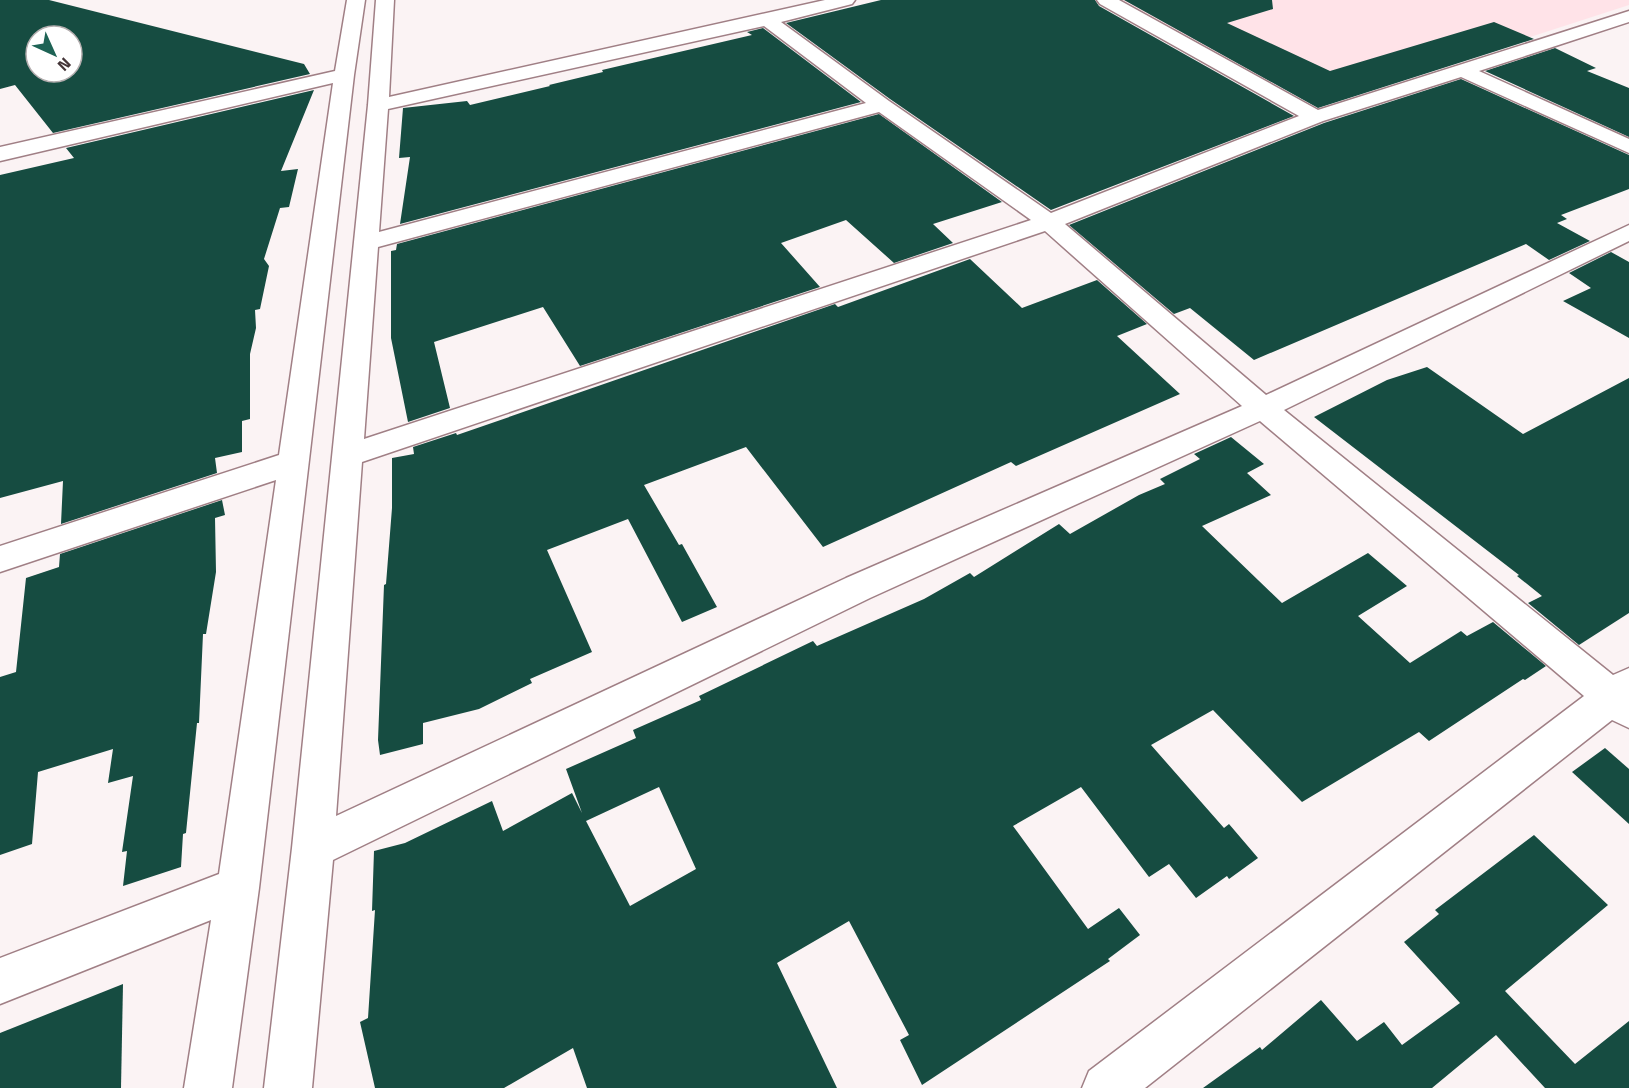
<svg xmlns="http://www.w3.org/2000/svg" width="1629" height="1088" font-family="'Titillium Web',sans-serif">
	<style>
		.built { fill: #ffe3e8 }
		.building { fill: #164c41; fill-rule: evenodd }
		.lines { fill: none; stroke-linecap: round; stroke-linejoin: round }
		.minor-casing { stroke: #a07f85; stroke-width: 3 }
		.minor { fill: #fff; fill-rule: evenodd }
	</style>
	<rect width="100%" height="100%" fill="#fbf3f4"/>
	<polygon class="built" points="1118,0 1629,0 1629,5 1317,106"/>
	<g class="building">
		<path d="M0,0H49L304,64L310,74L53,133L15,85L0,89ZM36,36H72V72H36Z"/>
		<polygon points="881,0 1095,0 1099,6 1294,116 1051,210 890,99 786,23"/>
		<polygon points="1124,0 1272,0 1273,9 1227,23 1330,71 1494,22 1534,39 1318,108"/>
		<polygon points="763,28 861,102 400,224 410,157 399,158 403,108 467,101 470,105 550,86 549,85 603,72 602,70 752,35 747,32"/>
		<polygon points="1555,48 1596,68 1587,71 1629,88 1629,137 1485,71"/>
		<polygon points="1461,79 1629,155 1629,189 1561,215 1567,219 1557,223 1590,241 1549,260 1526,244 1254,360 1190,308 1174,314 1069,225 1324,123"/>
		<polygon points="314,90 281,171 298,169 289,207 280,208 264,259 269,266 260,309 255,310 256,328 250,354 250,419 242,421 242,452 215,458 217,473 61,524 63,481 0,498 0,175 74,158 66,148"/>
		<polygon points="879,114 1002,202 933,224 953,243 894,263 846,220 781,243 820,287 580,366 543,307 434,342 450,408 408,422 391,338 391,251 396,250 397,244"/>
		<polygon points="1611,252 1629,262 1629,338 1563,301 1591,288 1569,273"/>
		<polygon points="970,259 1022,308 1097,280 1147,324 1117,336 1180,394 1016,466 1011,462 823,547 746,447 644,485 679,545 682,544 717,607 682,622 628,519 547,550 592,652 530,679 532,683 479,709 423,723 423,744 380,755 378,740 384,585 386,584 392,508 392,458 414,454 413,447 456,433 457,435 835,304 838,307"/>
		<polygon points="1427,367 1523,434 1629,378 1629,613 1579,645 1528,603 1542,596 1517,576 1519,575 1314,417 1387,380"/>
		<path d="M1231,437L1264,464L1247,473L1271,495L1202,526L1282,603L1368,553L1407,586L1358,616L1410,663L1461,631L1467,636L1493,622L1546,666L1525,680L1523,679L1429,741L1419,732L1302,802L1213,710L1151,745L1224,828L1229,824L1258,858L1229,879L1227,876L1196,898L1169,864L1149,877L1081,787L1013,826L1088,929L1119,908L1140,935L1108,959L1110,961L922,1085L900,1040L909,1035L849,921L777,963L837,1088H587L573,1048L504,1088H375L360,1022L368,1018L375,910L372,911L374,851L405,843L492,801L503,831L572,793L582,813L566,769L636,738L633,730L701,700L699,696L813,641L817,646L924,599L970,573L974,577L1059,524L1070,534L1139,495L1165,484L1160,479L1200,459L1194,454ZM659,787L696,869L630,906L586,821Z"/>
		<polygon points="222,500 225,515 215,518 216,572 206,634 203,634 199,723 197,723 186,833 183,834 181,867 123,886 127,851 122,852 133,776 108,783 113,749 38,772 32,844 0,855 0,677 16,672 26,578 59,567 60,554"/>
		<polygon points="1605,748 1629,769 1629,824 1572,772"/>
		<polygon points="1534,835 1608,905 1505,991 1575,1064 1629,1021 1629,1088 1545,1088 1496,1035 1432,1088 1203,1088 1260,1047 1262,1050 1321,1000 1357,1041 1384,1022 1402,1045 1460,1003 1404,942 1439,914 1435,910"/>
		<polygon points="123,984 121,1088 0,1088 0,1033"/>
	</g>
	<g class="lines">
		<g class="minor-casing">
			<g id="minor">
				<polygon points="347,0 365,0 354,75 259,888 232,1088 184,1088 211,920 0,1004 0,958 219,874 276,480 0,572 0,546 279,455 333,83 0,161 0,147 335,71"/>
				<path d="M376,0H394L389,97L825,0H855L852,4L781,22L889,101L1051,213L1299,116L1100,4L1097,0H1119L1318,110L1629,11V22L1479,71L1629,139V153L1461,77L1323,121L1065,224L1266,395L1629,225V241L1284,410L1613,675L1629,668V728L1612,720L1145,1088H1082L1089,1071L1584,696L1260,421L870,598L333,860L312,1088H264L292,848L368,105ZM764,26L866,103L379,232L388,109ZM879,112L1031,220L364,439L378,247ZM1045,231L1242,406L846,578L336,816L362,462Z"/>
			</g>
		</g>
		<use href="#minor" class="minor"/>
	</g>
	<g transform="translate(54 54) rotate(135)"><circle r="28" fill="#ffffff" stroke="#b4aeaf" stroke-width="1.5"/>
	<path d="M0-4.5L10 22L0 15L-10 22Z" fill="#1e6355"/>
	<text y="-9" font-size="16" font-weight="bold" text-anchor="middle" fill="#443538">N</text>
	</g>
</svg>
